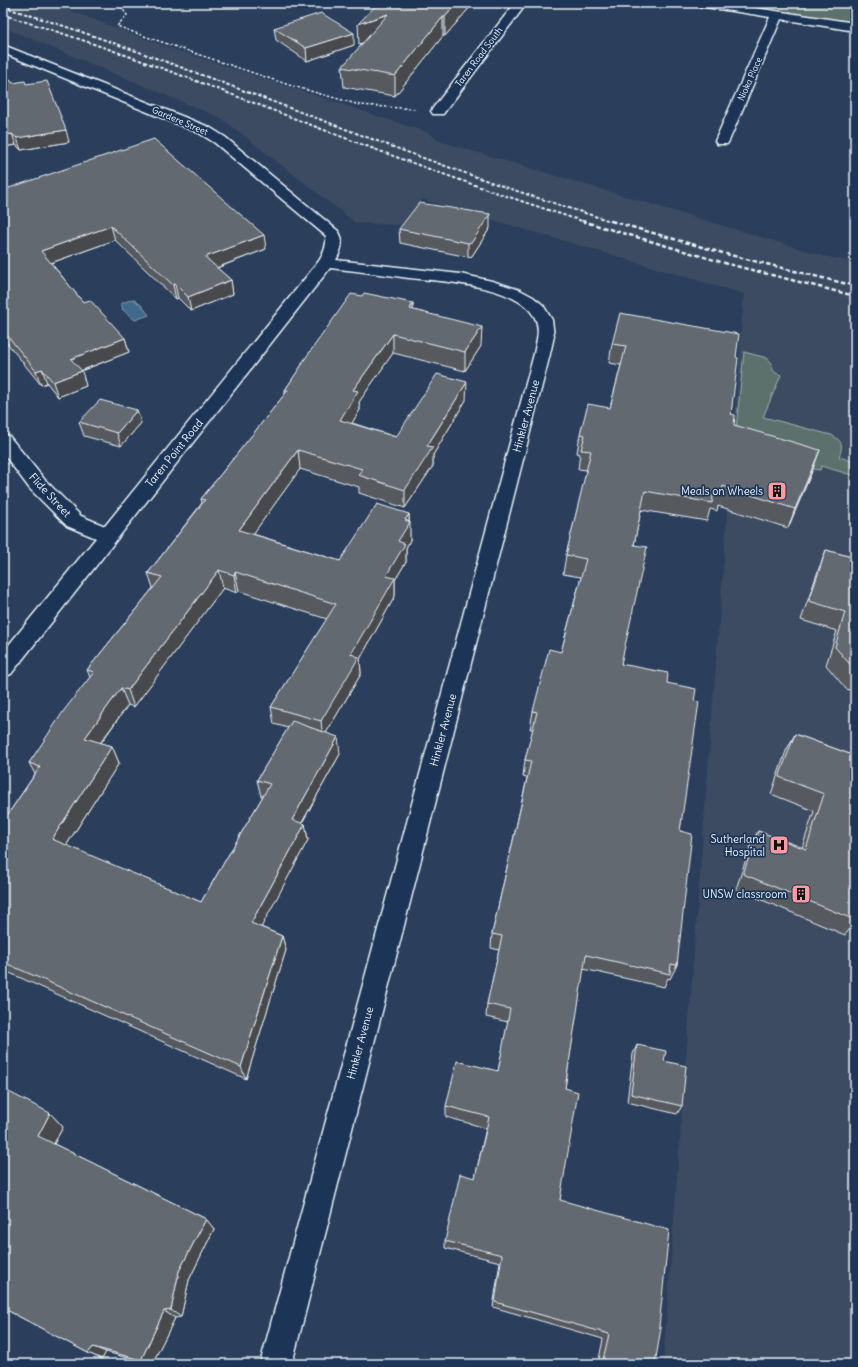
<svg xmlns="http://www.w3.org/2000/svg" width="858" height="1367" font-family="Delius,sans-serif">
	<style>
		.built { fill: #3c4c62 }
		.green { fill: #5c706c; stroke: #a2b0b2 }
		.water { fill: #406788; stroke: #839eb5 }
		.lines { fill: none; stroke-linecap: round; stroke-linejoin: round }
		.minor-casing { stroke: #e8f1f8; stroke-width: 3 }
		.path { stroke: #e8f1f8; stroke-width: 1.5; stroke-dasharray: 2.5 2; stroke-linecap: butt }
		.minor { fill: #1d3557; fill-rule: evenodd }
		.rail-far1 { stroke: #e8f1f8; stroke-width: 2; stroke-dasharray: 3.5 2; stroke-linecap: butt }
		.rail { stroke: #e8f1f8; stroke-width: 2.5; stroke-dasharray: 4.5 2.5; stroke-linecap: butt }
		.wall { fill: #565a5f; stroke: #e8f1f8; fill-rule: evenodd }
		.shaded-wall { fill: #464a4e; stroke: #e8f1f8 }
		.building { fill: #64696f; stroke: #e8f1f8 }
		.labels { text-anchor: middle; stroke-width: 3.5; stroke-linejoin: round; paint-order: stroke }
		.far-street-label { font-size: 9px; fill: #e8f1f8; stroke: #1d3557 }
		.street-label { font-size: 11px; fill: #e8f1f8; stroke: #1d3557 }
		.poi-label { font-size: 11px; fill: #e8f1f8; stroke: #1d3557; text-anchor: end }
	</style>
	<rect width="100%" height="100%" fill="#2b3f5c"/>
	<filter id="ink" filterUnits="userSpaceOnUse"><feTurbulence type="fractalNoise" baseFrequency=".025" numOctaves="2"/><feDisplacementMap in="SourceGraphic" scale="8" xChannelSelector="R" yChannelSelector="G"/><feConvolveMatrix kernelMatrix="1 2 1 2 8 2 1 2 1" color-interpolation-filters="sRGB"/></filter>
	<g filter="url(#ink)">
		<polygon class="built" points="3,3 50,3 164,46 429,133 439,141 824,256 855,262 855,1364 663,1364 744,294 422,199 401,225 356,223 221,118 3,27"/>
		<g class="green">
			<polygon points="699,3 855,3 855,27"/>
			<path d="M744,352L767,358L771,362C772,370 774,373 781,375L763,417L831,435C843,441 843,445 839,457L855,462V476L821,466L820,470L813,469L767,456L736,429Z"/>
		</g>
		<polygon class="water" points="133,299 141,305 149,315 135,320 122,309 123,308 120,304"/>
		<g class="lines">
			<g class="minor-casing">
				<g id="minor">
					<polygon points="515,3 527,3 443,114 433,114 431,111 433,108"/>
					<polygon points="693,3 722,3 855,23 855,31 781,19 729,141 727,144 717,144 715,141 770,17 699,6 695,5"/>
					<path d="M3,45L209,127L225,137L338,231C345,240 341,251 336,260L460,274L492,281L520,290L533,297L543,305L552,320L554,336L550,354L292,1364H260L534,354C536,342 541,330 535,318C519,285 441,281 409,278C382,274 356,271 330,268L11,674L3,677V652L96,538L67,526L30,489L3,453V434L9,436L44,479L81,516L105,526L319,261C324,253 327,245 326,236L215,143L199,133L3,53Z"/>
				</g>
			</g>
			<polyline class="path" points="118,3 127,15 117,26 141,35 289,85 360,105 415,109"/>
			<use href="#minor" class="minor"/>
			<g class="rail-far1">
				<path d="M3,7C111,39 214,80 319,119C416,156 514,192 614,222"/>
				<path d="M3,15C122,50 237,97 353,141C430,170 507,197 585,222"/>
			</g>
			<g class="rail">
				<polyline points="582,221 728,264 855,296"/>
				<polyline points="611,221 730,255 855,286"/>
			</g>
		</g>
		<g class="wall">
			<polygon points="378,3 475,3 475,5 470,7 445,36 443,36 395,96 344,87 342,67 365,42 359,44"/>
			<polygon points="274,28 354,45 307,61 276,40"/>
			<polygon points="3,74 13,83 26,84 69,142 21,150 16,145 3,147"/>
			<polygon points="3,190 266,249 217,268 231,280 233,294 191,311 178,298 176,299 115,240 51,263 83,302 125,338 129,352 81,371 86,386 58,397 47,383 41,385 3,338"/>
			<polygon points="490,228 472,256 468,257 400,243 399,229"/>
			<path d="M362,296L413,303V310L481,346L465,371L393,353L359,402L360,410L352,423L396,437L466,400L433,455V466L405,508L359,493V487L300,469L253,534L340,561L409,514L410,540L406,548V562L395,580V596L360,659L361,674L326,733L340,754L302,823L305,824L308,840L261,927L282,936L286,950L246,1079L3,970V819L4,820L35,774L29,763L90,677L87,670L153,588L148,573L202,503L201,499L285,394V390L302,365V363ZM223,588L237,593L239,591L327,619L271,707L274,724L288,728L257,780L261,796H263L201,902L66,846L119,763L112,746L101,743L128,705L134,707Z"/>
			<polygon points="612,344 736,357 731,414 734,425 813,469 788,528 718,506 717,511 710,509 707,521 641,510 634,545 621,664 667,683 694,701 680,831 677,965 670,979 668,978 664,987 583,969 565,1088 560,1200 655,1364 598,1364 603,1339 493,1307 500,1262 445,1248 445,1241 475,1178 486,1128 446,1117 446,1106 498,1071 508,1022 486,1017 487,1004 499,950 491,948 492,934 527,778 523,777 525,760 533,729 530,729 533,711 561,652 581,577 563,574 566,555 587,470 578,469 580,454 577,453 580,434 610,408 621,365 609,363"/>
			<polygon points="137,410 141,423 121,446 84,436 79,422"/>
			<polygon points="826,550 855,558 855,692 846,689 826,665 837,631 801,620 819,568"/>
			<polygon points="795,734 855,756 855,922 845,935 736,889 750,847 758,831 802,848 814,811 771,794 786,751"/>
			<polygon points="637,1045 664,1061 682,1106 677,1114 627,1102 633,1054"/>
			<polygon points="50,1113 63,1127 54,1144 206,1219 214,1229 189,1280 181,1317 175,1318 152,1364 149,1364 106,1352 102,1359 88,1353 3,1308"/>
		</g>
		<g class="shaded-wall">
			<polygon points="457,3 475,3 475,5 470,7 445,36 445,17"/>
			<polygon points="388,14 389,34 359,44 358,24"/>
			<polygon points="443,17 443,36 395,96 395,76"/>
			<polygon points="354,33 354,45 307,61 306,48"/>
			<polygon points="66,130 69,142 21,150 17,138"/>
			<polygon points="12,134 16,145 3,147 3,135"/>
			<polygon points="490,214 490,228 472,256 468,257 468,243"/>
			<polygon points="111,226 115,240 45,265 41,251"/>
			<polygon points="264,235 266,249 208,271 205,257"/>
			<polygon points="231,280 233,294 191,311 188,297"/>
			<polygon points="175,284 178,298 176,299 173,285"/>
			<polygon points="413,303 413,321 410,309"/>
			<polygon points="482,327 481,346 465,371 465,352"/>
			<polygon points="393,334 393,353 359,402 360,410 342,439 340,420 353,390"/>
			<polygon points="125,338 129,352 75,373 71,359"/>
			<polygon points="42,369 47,383 41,385 36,371"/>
			<polygon points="82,371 86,386 58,397 53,382"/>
			<polygon points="467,382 466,400 433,455 433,466 405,508 405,490 427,446"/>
			<polygon points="137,410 141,423 121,446 117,433"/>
			<polygon points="298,450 300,469 243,548 239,530"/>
			<polygon points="820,450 813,469 788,528 795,509"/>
			<polygon points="409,514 409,523 410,522 410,540 406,548 406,562 395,580 395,596 360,659 361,674 323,738 321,721 386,576 405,520"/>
			<polygon points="219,570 223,588 134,707 128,690"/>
			<polygon points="235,572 239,591 237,593 234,575"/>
			<polygon points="121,688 128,705 92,754 85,738"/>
			<polygon points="338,737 340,754 295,835 292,820"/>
			<polygon points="112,746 119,763 60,855 52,839"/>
			<polygon points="305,824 308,840 256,937 251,923"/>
			<polygon points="282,936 286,950 246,1079 241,1067"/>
			<polygon points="50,1113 63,1127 51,1149 38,1136"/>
			<polygon points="206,1219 214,1229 189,1280 181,1317 171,1310 179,1271"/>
			<polygon points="164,1311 175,1318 152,1364 150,1364 141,1360"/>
			<polygon points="93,1347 106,1352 102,1359 88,1353"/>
		</g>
		<g class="building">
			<polygon points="378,3 457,3 445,17 443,17 395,76 342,67 388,14 358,24"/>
			<polygon points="321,13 354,33 306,48 274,28"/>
			<polygon points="3,74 13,83 25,81 26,84 47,81 66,130 17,138 12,134 3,135"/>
			<polygon points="154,139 264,235 205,257 231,280 188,297 175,284 173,285 111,226 41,251 83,302 90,300 125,338 71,359 82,371 53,382 42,369 36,371 3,330 3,190"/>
			<polygon points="419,203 490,214 472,242 468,243 399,229"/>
			<polygon points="364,293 413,303 410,309 482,327 465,352 393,334 353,390 358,391 340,420 396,437 437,374 467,382 427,446 433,447 405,490 358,475 362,469 298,450 239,530 340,561 377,504 409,514 405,520 410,522 398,541 405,544 386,576 395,578 351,654 359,657 321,721 271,707 336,604 235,572 234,575 219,570 128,690 121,688 85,738 112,746 52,839 201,902 270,784 257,780 292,721 338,737 292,820 305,824 251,923 282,936 241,1067 3,962 3,819 4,820 40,767 29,763 65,709 94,672 87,670 162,577 148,573 205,500 201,499 288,390 285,390 303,363 302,363 351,294 362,296"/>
			<polygon points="620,313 739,334 736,357 738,358 731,414 735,415 734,425 820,450 795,509 723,486 722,492 714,490 712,503 645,491 634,545 647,547 621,664 668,673 667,683 696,689 694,701 699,702 680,831 692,834 677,965 671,964 670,974 586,955 565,1088 578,1092 560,1200 669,1230 659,1327 661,1328 655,1364 602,1364 609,1334 495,1302 502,1255 445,1241 460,1174 475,1178 489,1117 446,1106 457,1061 498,1071 510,1009 487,1004 502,936 492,934 531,761 525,760 537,712 533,711 549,649 561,652 586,559 566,555 591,451 581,450 585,435 580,434 588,404 610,408 626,346 612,344"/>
			<polygon points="100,400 137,410 117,433 79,422"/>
			<polygon points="826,550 855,558 855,670 835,647 845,612 809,601"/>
			<polygon points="795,734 855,756 855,920 743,874 758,831 806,849 824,794 779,777"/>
			<polygon points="637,1045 666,1051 664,1061 686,1066 682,1106 631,1094"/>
			<polygon points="3,1089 50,1113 38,1136 206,1219 179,1271 171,1310 164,1311 141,1360 93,1347 88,1353 3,1308"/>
		</g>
	</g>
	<defs>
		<g id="building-square" transform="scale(1)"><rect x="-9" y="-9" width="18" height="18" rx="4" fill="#ff9aa2" stroke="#1d3557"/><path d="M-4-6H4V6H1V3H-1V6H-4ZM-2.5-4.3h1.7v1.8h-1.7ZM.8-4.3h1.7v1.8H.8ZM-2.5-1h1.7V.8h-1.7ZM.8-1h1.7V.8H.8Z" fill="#111"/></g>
		<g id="hospital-square" transform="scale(1)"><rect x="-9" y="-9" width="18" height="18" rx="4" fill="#ff9aa2" stroke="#1d3557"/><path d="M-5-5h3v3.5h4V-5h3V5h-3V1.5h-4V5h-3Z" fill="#111"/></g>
	</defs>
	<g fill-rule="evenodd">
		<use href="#building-square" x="777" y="491"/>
		<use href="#hospital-square" x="779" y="845"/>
		<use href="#building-square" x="801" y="894"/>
	</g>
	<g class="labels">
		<g class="far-street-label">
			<text transform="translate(479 57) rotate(-53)" y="3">Taren Road South</text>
			<text transform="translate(750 79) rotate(-66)" y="3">Nioka Place</text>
			<text transform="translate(180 121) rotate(23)" y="3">Gardere Street</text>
		</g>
		<g class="street-label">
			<text transform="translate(526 416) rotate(-75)" y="4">Hinkler Avenue</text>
			<text transform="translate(174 453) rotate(-51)" y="4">Taren Point Road</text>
			<text transform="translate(50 495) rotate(47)" y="4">Flide Street</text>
			<text transform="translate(443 730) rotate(-75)" y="4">Hinkler Avenue</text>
			<text transform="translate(360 1043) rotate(-75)" y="4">Hinkler Avenue</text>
		</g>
		<g class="poi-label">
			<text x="763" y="495">Meals on Wheels</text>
			<text x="765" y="843">Sutherland<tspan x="765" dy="13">Hospital</tspan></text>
			<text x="787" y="898">UNSW classroom</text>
		</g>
	</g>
	<rect width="858" height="1367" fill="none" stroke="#1d3557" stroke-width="16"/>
	<rect x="8" y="8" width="842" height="1351" fill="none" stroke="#e8f1f8" stroke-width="1.5" filter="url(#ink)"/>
</svg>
